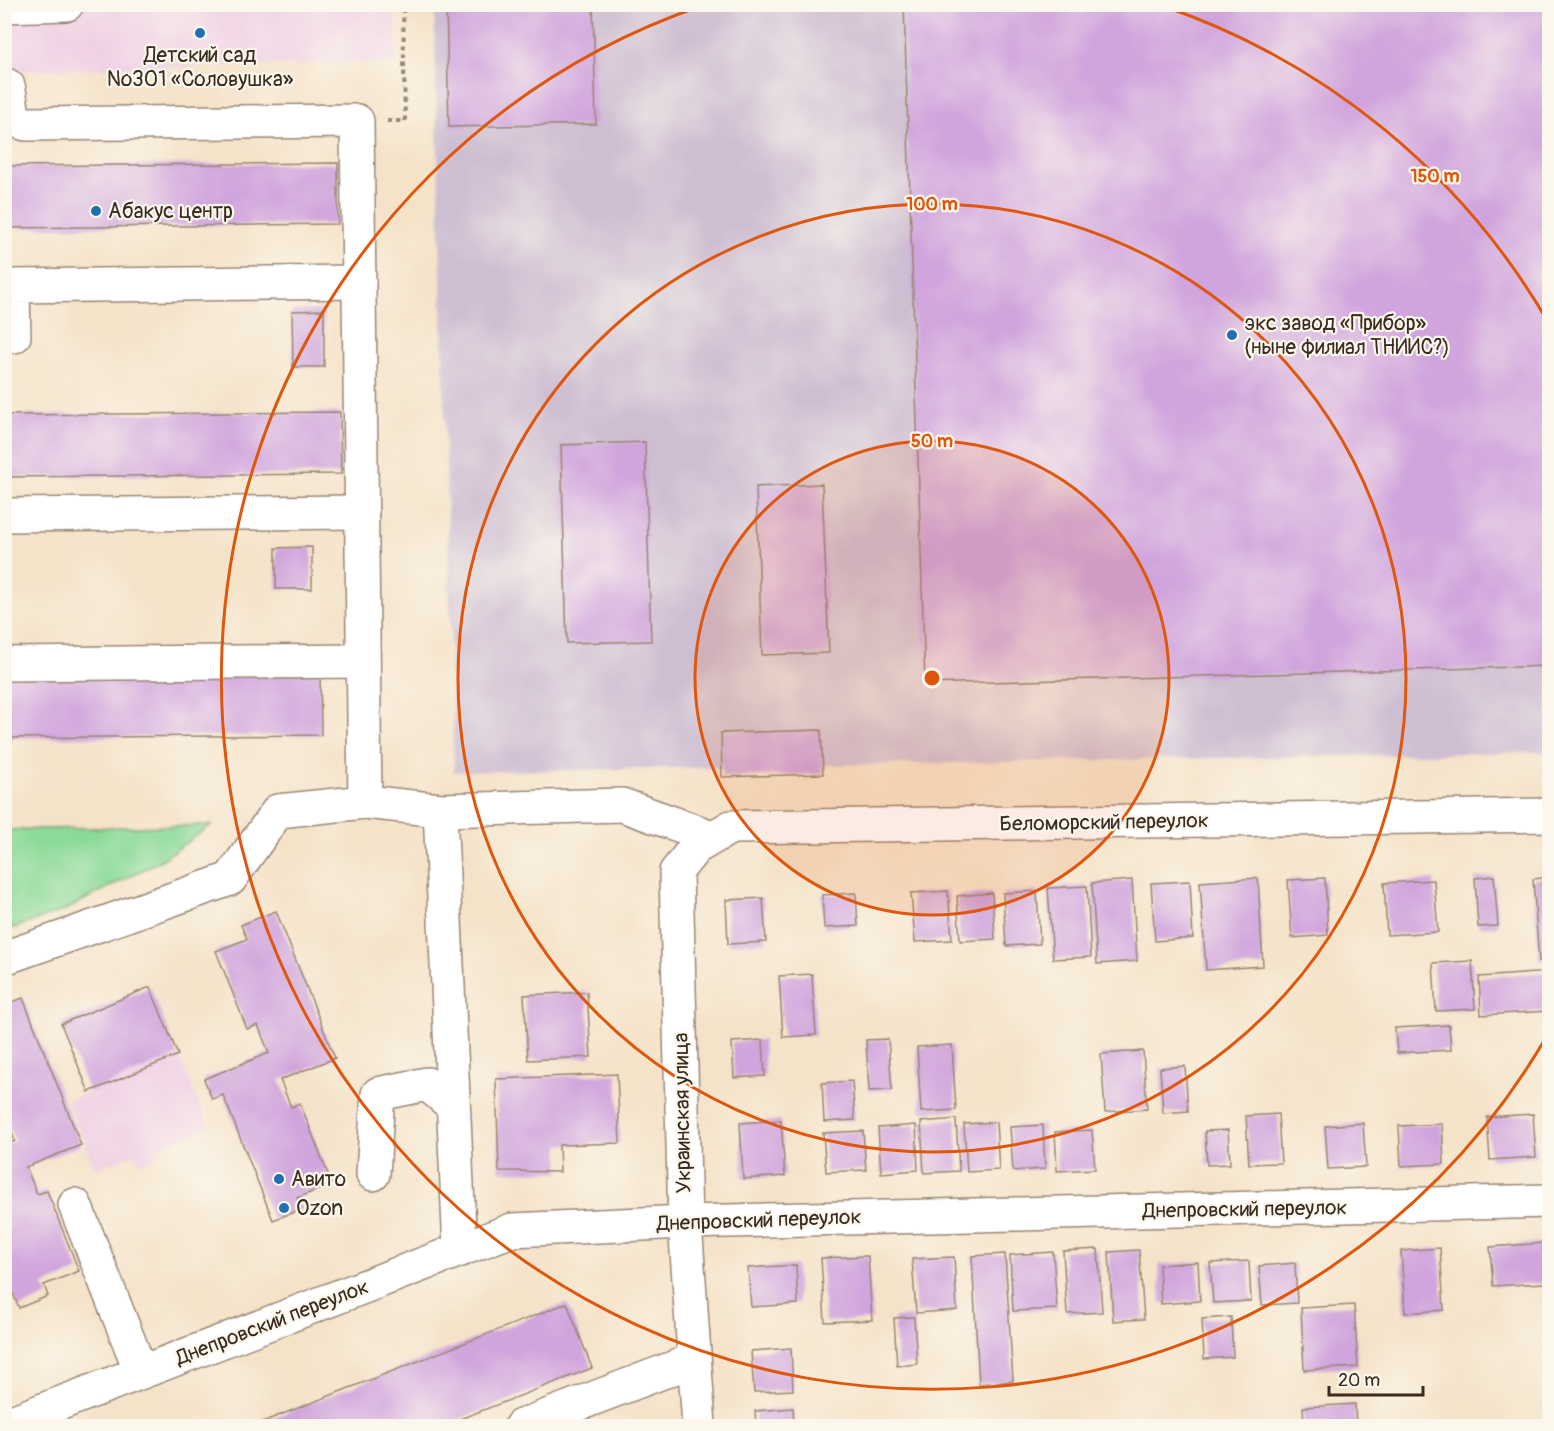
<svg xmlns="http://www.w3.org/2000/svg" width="1554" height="1431" font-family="Pangolin,sans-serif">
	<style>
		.built { fill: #f0d0e5 }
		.industrial { fill: #cebed2 }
		.green { fill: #8bda99; stroke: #63825c; stroke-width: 1.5 }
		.building { fill: #d0a4dd }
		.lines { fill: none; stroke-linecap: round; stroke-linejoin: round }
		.minor-casing { stroke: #988674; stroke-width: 36 }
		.path { stroke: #988674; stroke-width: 4; stroke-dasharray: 4.5 4.5; stroke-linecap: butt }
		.minor { stroke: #fff; stroke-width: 33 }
		.ring { fill: none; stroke: #df570d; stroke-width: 3 }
		.poi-dot { fill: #1f6fb2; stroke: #fbf7ec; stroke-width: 2 }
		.labels { text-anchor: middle; stroke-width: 4.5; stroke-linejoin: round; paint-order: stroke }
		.poi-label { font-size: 21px; fill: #3b2a1e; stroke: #fbf7ec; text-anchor: start }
		.street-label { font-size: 21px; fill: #3b2a1e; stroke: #fbf7ec }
		.centre { fill: #df570d; stroke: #fbf7ec; stroke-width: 3 }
		.ring-label { font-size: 18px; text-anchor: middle; font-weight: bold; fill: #df570d; stroke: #fbf7ec; stroke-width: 4.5; stroke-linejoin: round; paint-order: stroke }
	</style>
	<rect width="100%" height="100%" fill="#fbf7ec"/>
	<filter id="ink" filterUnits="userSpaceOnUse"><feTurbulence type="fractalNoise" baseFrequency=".0167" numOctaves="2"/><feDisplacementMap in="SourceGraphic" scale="12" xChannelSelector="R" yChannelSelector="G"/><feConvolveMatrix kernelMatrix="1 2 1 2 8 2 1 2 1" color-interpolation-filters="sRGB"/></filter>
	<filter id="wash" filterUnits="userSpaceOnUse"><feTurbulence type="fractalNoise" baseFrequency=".008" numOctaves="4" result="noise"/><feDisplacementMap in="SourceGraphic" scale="24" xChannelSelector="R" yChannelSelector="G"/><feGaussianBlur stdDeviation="1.35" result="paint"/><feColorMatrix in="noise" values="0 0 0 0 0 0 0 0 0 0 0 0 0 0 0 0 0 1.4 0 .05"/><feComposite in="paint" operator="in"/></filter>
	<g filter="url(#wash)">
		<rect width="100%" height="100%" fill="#f5e3c9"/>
		<g class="built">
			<polygon points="4,5 395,5 397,62 5,71"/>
			<polygon points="178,1055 209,1127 155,1148 159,1156 140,1163 135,1154 95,1169 67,1101"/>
		</g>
		<polygon class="industrial" points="434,5 1549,5 1549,752 454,772"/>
		<polygon class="green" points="212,825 161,860 63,911 5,931 5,830"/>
		<g id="blocks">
			<g class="building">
				<polygon points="446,4 593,4 596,124 449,127"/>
				<polygon points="904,4 1550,4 1550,666 925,684"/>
				<polygon points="338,163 338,224 4,228 4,166"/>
				<polygon points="324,310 324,367 293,367 292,311"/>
				<polygon points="340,412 341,474 4,477 4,415"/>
				<polygon points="645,442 651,641 567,643 561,445"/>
				<polygon points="822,484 829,653 762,655 756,487"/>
				<polygon points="312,547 312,589 276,589 276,548"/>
				<polygon points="320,672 321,735 4,738 4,675"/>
				<polygon points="821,730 823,774 722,777 721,733"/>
				<polygon points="1494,876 1498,926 1478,927 1475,878"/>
				<polygon points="1550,877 1550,960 1539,961 1533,879"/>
				<polygon points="1258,878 1263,966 1206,970 1200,882"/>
				<polygon points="1325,878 1328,935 1292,938 1288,880"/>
				<polygon points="1132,880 1137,961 1097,964 1092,883"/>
				<polygon points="1434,880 1438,932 1387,935 1384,883"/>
				<polygon points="1190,881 1193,938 1155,941 1151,883"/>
				<polygon points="1087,886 1091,957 1053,959 1048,888"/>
				<polygon points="948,891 952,940 915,942 911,893"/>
				<polygon points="1037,891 1040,944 1006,946 1003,893"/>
				<polygon points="856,893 858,926 824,928 822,895"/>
				<polygon points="992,893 995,939 960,941 957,896"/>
				<polygon points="763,898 766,942 728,944 726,900"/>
				<polygon points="276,911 335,1058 280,1080 291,1107 300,1103 332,1184 297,1198 302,1209 273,1220 223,1095 212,1099 204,1079 269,1053 258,1025 247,1029 216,951 247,939 241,925"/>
				<polygon points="1472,961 1475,1009 1436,1011 1433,963"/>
				<polygon points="1550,972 1550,1011 1481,1015 1479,977"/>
				<polygon points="812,974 816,1035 783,1037 779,976"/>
				<polygon points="150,987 178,1055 89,1092 61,1024"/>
				<polygon points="587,992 591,1057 528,1060 524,995"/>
				<polygon points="23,998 81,1145 26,1167 37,1194 47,1191 79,1271 44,1285 48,1296 19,1308 4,1271 4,1145 15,1141 4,1112 4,1005"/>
				<polygon points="1449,1025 1451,1050 1397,1053 1395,1028"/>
				<polygon points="888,1039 892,1090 869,1091 866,1040"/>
				<polygon points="763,1040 765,1076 734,1078 732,1042"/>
				<polygon points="952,1045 956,1110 921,1112 917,1047"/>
				<polygon points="1143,1051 1147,1109 1105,1112 1101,1054"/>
				<polygon points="1185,1066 1188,1111 1163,1113 1160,1068"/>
				<polygon points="617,1074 620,1143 559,1145 560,1172 499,1171 496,1079"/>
				<polygon points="852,1081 855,1120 824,1122 822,1083"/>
				<polygon points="1278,1114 1281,1163 1249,1164 1246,1116"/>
				<polygon points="1533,1114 1536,1157 1490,1160 1487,1117"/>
				<polygon points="956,1119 959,1171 924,1173 921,1122"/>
				<polygon points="781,1120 785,1176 743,1179 740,1123"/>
				<polygon points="996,1122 999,1170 967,1172 964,1124"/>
				<polygon points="1363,1123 1366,1167 1328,1169 1325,1126"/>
				<polygon points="1442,1124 1444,1164 1401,1166 1399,1126"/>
				<polygon points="916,1125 918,1170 881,1173 878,1128"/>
				<polygon points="1043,1125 1045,1169 1013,1171 1010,1127"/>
				<polygon points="1092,1130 1095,1169 1057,1171 1055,1132"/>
				<polygon points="1228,1130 1230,1164 1207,1165 1205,1131"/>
				<polygon points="863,1131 866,1170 826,1172 823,1133"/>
				<polygon points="1543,1243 1545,1283 1493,1286 1490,1247"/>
				<polygon points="1440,1248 1444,1310 1405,1313 1401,1251"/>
				<polygon points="1098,1249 1102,1312 1067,1314 1063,1251"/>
				<polygon points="1139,1250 1144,1319 1113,1321 1109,1252"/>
				<polygon points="1053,1252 1057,1309 1013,1311 1010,1255"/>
				<polygon points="1005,1254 1013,1381 979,1384 972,1256"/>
				<polygon points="868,1256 872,1320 825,1322 821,1258"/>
				<polygon points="954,1257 957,1310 916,1313 912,1259"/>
				<polygon points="1249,1261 1251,1301 1213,1303 1210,1263"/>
				<polygon points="1198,1262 1200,1301 1161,1304 1159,1265"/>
				<polygon points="1295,1263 1297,1303 1262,1305 1259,1266"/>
				<polygon points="796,1265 798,1304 751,1307 748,1268"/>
				<polygon points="567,1303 592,1368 442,1426 252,1426"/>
				<polygon points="1354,1305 1358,1367 1304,1370 1301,1308"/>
				<polygon points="914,1317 917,1364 897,1366 894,1318"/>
				<polygon points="1231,1317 1233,1357 1204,1359 1202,1319"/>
				<polygon points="791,1348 793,1390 754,1392 751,1351"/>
				<polygon points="1355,1404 1356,1426 1304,1426 1303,1407"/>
				<polygon points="793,1408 794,1426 756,1426 755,1411"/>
			</g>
		</g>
	</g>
	<g filter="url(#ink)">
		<use href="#blocks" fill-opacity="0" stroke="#988674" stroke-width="1.5"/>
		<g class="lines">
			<g class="minor-casing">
				<g id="minor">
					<polyline points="4,6 67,4"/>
					<path d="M4,84L8,86C11,95 11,114 16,120C19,122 22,123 26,124L357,121L365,802"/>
					<polyline points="4,336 14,336 13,286 359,282"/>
					<polyline points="4,515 362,512"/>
					<polyline points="4,664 363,661"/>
					<polyline points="440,810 460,1250"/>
					<polyline points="4,958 230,879 278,811 365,802 440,810 622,805 712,837"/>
					<polyline points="373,1174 378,1094 427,1084 453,1106"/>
					<polyline points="75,1205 141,1372"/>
					<polyline points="4,1425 512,1230 685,1222 1550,1201"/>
					<polyline points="521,1426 694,1360"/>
					<polyline points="699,1426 685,1222 676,872 695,848 731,827 1550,815"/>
				</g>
			</g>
			<polyline class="path" points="387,121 405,121 403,4"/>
			<use href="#minor" class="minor"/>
		</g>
	</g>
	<circle cx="932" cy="678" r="237" fill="#df570d" fill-opacity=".12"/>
	<g class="ring">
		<circle cx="932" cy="678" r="237"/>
		<circle cx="932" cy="678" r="474"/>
		<path d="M1548 1034A711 711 0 1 1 701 6M1163 6A711 711 0 0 1 1548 322"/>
	</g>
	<g class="poi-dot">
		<circle cx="200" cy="33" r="6"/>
		<circle cx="96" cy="211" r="6"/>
		<circle cx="1232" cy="335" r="6"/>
		<circle cx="279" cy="1179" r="6"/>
		<circle cx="284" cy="1208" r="6"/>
	</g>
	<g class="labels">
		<g class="poi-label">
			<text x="200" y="62" text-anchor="middle">Детский сад<tspan x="200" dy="24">№301 «Соловушка»</tspan></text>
			<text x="108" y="218">Абакус центр</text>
			<text x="1244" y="330">экс завод «Прибор»<tspan x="1244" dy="24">(ныне филиал ТНИИС?)</tspan></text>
			<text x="291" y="1186">Авито</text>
			<text x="296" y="1215">Ozon</text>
		</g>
		<g class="street-label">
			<text transform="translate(1104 822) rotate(-1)" y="7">Беломорский переулок</text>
			<text transform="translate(682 1113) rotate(-91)" y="7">Украинская улица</text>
			<text transform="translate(1245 1209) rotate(-1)" y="7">Днепровский переулок</text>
			<text transform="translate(759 1220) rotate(-2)" y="7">Днепровский переулок</text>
			<text transform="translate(272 1322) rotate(-21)" y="7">Днепровский переулок</text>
		</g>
	</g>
	<circle cx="932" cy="678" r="9" class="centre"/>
	<g class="ring-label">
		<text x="1435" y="182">150 m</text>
		<text x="932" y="210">100 m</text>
		<text x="932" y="447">50 m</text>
	</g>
	<rect width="1554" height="1431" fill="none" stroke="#fbf7ec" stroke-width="24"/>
	<path d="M1329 1386v9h94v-9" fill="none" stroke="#3b2a1e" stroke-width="3"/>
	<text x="1338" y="1386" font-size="18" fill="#3b2a1e" stroke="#fbf7ec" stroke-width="4.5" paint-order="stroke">20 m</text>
</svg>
